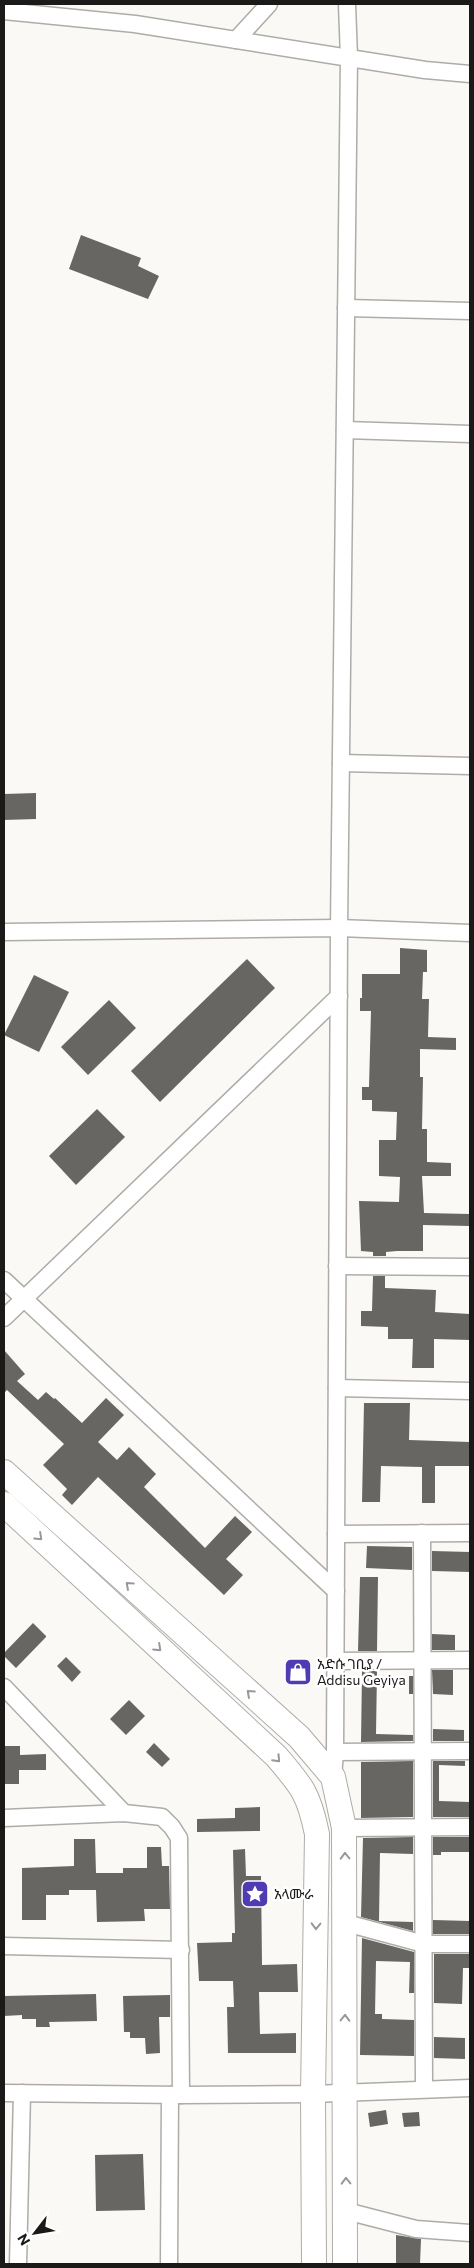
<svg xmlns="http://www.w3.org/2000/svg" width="474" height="2268" font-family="Commissioner,'Noto Sans Ethiopic',sans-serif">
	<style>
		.building { fill: #686662 }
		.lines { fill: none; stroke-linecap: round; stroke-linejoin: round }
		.minor-casing { stroke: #afaca8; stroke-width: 19 }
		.secondary-casing { stroke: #afaca8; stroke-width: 26 }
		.minor { stroke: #fff; stroke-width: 16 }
		.secondary { stroke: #fff; stroke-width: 24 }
		.oneway { stroke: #989898 }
		.labels { text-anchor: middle; stroke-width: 5; stroke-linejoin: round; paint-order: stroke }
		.poi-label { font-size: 14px; fill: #1b1a19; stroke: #fff; text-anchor: start }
	</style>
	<rect width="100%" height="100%" fill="#fbf9f5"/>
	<g class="building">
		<polygon points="81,235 141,258 138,266 159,276 148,299 69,269"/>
		<polygon points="36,793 36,819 4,820 4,794"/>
		<polygon points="400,948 427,950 427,972 423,972 422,999 429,999 428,1037 456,1038 456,1050 420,1049 420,1077 423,1077 422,1129 427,1129 427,1162 451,1163 451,1176 422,1176 424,1213 470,1214 470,1226 423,1225 423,1251 397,1251 386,1252 386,1256 373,1256 373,1252 361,1251 359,1201 399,1202 400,1177 379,1176 379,1140 396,1140 397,1112 372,1111 372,1100 362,1100 362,1087 369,1087 371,1011 360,1011 360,998 362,998 362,974 400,974"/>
		<polygon points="247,959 275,988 160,1102 131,1071"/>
		<polygon points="34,975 69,992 39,1052 4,1035"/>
		<polygon points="109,1000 136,1028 88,1075 61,1047"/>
		<polygon points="97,1109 125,1137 76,1185 49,1156"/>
		<polygon points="373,1276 385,1276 385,1288 436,1290 435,1312 470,1314 470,1340 434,1339 434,1368 412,1368 413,1339 388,1339 388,1327 361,1326 361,1311 372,1311"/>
		<polygon points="4,1350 25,1374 17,1381 38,1400 46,1392 54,1399 55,1398 82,1423 106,1398 124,1415 98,1442 117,1460 129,1447 156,1474 144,1487 205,1548 235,1516 252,1532 226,1559 243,1575 224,1595 98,1477 72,1505 62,1495 67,1489 43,1465 64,1444 7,1390 4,1393"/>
		<polygon points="364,1403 410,1403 409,1440 470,1442 470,1466 435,1466 435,1503 422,1503 422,1467 381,1466 380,1502 362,1502"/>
		<polygon points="367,1546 412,1547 412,1570 366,1568"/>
		<polygon points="432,1551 470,1552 470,1572 432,1571"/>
		<polygon points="360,1577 378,1577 377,1651 358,1651"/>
		<polygon points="33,1623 46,1636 46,1637 16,1668 4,1656 4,1653"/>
		<polygon points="432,1634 455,1635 455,1650 432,1650"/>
		<polygon points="66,1657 81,1672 72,1682 57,1666"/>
		<polygon points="432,1670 453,1670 453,1695 433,1694"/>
		<polygon points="362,1671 377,1671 376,1734 413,1735 413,1741 361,1742"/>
		<rect x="409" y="1676" width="4" height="18"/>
		<polygon points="129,1700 145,1716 126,1735 110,1719"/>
		<polygon points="433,1729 464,1730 464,1741 433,1741"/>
		<polygon points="154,1743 170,1759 162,1767 146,1752"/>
		<polygon points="4,1746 20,1746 20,1755 46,1754 46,1770 19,1770 19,1784 4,1784"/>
		<polygon points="413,1761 413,1817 361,1818 361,1762"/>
		<polygon points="433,1761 465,1761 465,1766 439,1765 439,1801 470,1802 470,1817 433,1817"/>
		<polygon points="260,1807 260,1831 197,1832 197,1819 235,1818 235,1808"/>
		<polygon points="413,1837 413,1854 380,1853 379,1921 413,1922 413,1931 361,1917 363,1838"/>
		<polygon points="433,1837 470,1837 470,1852 441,1852 441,1855 433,1855"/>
		<polygon points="74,1839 95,1839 96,1873 123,1873 123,1868 147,1868 147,1847 161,1847 162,1866 169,1866 170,1909 144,1909 145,1921 97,1922 96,1890 69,1890 69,1895 46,1895 46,1920 22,1920 22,1868 74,1866"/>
		<polygon points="245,1849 246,1876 261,1876 262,1965 297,1964 298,1992 259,1992 260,2034 296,2033 296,2053 228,2053 227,2007 234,2007 233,1981 199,1981 197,1943 232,1942 232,1933 235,1933 233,1850"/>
		<polygon points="433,1920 470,1921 470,1934 433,1934"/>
		<polygon points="362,1938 414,1952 414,1993 409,1993 410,1962 376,1961 375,2014 382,2014 382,2019 414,2020 414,2056 360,2055"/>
		<polygon points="434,1954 470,1954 470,1968 463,1968 462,2004 434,2003"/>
		<polygon points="96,1994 97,2021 49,2022 50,2027 36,2027 36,2019 22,2019 22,2015 4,2016 4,1996"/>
		<polygon points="170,1995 170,2017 159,2017 160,2053 146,2054 145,2038 130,2038 130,2032 124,2032 123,1996"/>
		<polygon points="434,2037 465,2038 465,2059 434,2058"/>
		<polygon points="386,2110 388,2124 370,2127 368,2113"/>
		<polygon points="419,2112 420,2126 404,2127 402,2113"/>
		<polygon points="143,2154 145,2210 96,2211 95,2155"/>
		<polygon points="396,2235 421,2239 420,2264 396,2264"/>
	</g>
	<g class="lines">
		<g class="minor-casing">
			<g id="minor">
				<polyline points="4,11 135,24 425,70 470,74"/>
				<polyline points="236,40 269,4"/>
				<polyline points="346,308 470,311"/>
				<polyline points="345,430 470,434"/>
				<polyline points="341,763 470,766"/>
				<polyline points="4,932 339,928 470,933"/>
				<polyline points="337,1266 470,1267"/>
				<polyline points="4,1280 336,1591"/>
				<polyline points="4,1318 339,996"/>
				<polyline points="337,1388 470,1391"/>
				<polyline points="422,1533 424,2088"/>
				<polyline points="336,1534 470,1533"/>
				<polyline points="336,1661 470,1660"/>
				<polyline points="4,1687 124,1813"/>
				<polyline points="335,1752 470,1751"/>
				<polyline points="333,1777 335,1752 339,928 349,58 347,4"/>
				<polyline points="4,1818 124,1813 162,1817 172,1827 179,1838 181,2095"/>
				<polyline points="344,1828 470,1827"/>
				<polyline points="346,1923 424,1944 470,1944"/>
				<polyline points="4,1946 181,1950"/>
				<polyline points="4,2093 181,2095 313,2094 470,2088"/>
				<polyline points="346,2211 416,2229 470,2233"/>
				<polyline points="18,2264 22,2093"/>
				<polyline points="169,2264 170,2095"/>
			</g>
		</g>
		<g class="secondary-casing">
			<g id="secondary">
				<polyline points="4,1472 299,1737 333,1777 344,1828 345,2264"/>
				<path d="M4,1504L276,1756C302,1786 309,1794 317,1834L313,2094L314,2264"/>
			</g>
		</g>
		<use href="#minor" class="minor"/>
		<use href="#secondary" class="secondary"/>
	</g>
	<defs><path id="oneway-chevron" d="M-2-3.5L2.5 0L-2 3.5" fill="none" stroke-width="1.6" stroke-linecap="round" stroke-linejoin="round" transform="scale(1.25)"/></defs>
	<g class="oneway">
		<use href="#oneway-chevron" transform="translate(39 1537) rotate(43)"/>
		<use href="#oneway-chevron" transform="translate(129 1585) rotate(-138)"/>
		<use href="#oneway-chevron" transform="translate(158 1648) rotate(43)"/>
		<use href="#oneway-chevron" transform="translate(250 1693) rotate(-138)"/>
		<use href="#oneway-chevron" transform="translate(277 1759) rotate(47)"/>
		<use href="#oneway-chevron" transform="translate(345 1856) rotate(-91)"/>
		<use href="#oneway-chevron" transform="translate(316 1926) rotate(91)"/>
		<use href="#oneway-chevron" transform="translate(345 2018) rotate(-89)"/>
		<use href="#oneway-chevron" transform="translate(346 2181) rotate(-91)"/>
	</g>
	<defs>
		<g id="shop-square" transform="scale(1.4375)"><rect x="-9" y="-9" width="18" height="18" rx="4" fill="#4f3cb3" stroke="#fff"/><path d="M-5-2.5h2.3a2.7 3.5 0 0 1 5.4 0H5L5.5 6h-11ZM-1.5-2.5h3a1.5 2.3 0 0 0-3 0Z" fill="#fff"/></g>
		<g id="sight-square" transform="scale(1.4375)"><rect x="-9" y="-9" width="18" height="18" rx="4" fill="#4f3cb3" stroke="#fff"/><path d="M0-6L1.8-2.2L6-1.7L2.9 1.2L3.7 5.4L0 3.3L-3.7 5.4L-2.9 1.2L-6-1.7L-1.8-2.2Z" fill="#fff"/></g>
	</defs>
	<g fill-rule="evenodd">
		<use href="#shop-square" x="298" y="1672"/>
		<use href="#sight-square" x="255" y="1894"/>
	</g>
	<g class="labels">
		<g class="poi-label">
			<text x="317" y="1669">አድሱ ገቢያ /<tspan x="317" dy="16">Addisu Geyiya</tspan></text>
			<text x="274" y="1899">አላሙራ</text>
		</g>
	</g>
	<rect width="474" height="2268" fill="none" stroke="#1b1a19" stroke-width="10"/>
	<g transform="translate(35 2233) rotate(239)" stroke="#ffffff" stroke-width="4" paint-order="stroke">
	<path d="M0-4L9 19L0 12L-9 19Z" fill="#1b1a19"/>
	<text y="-8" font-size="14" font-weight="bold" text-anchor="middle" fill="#1b1a19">N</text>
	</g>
</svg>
